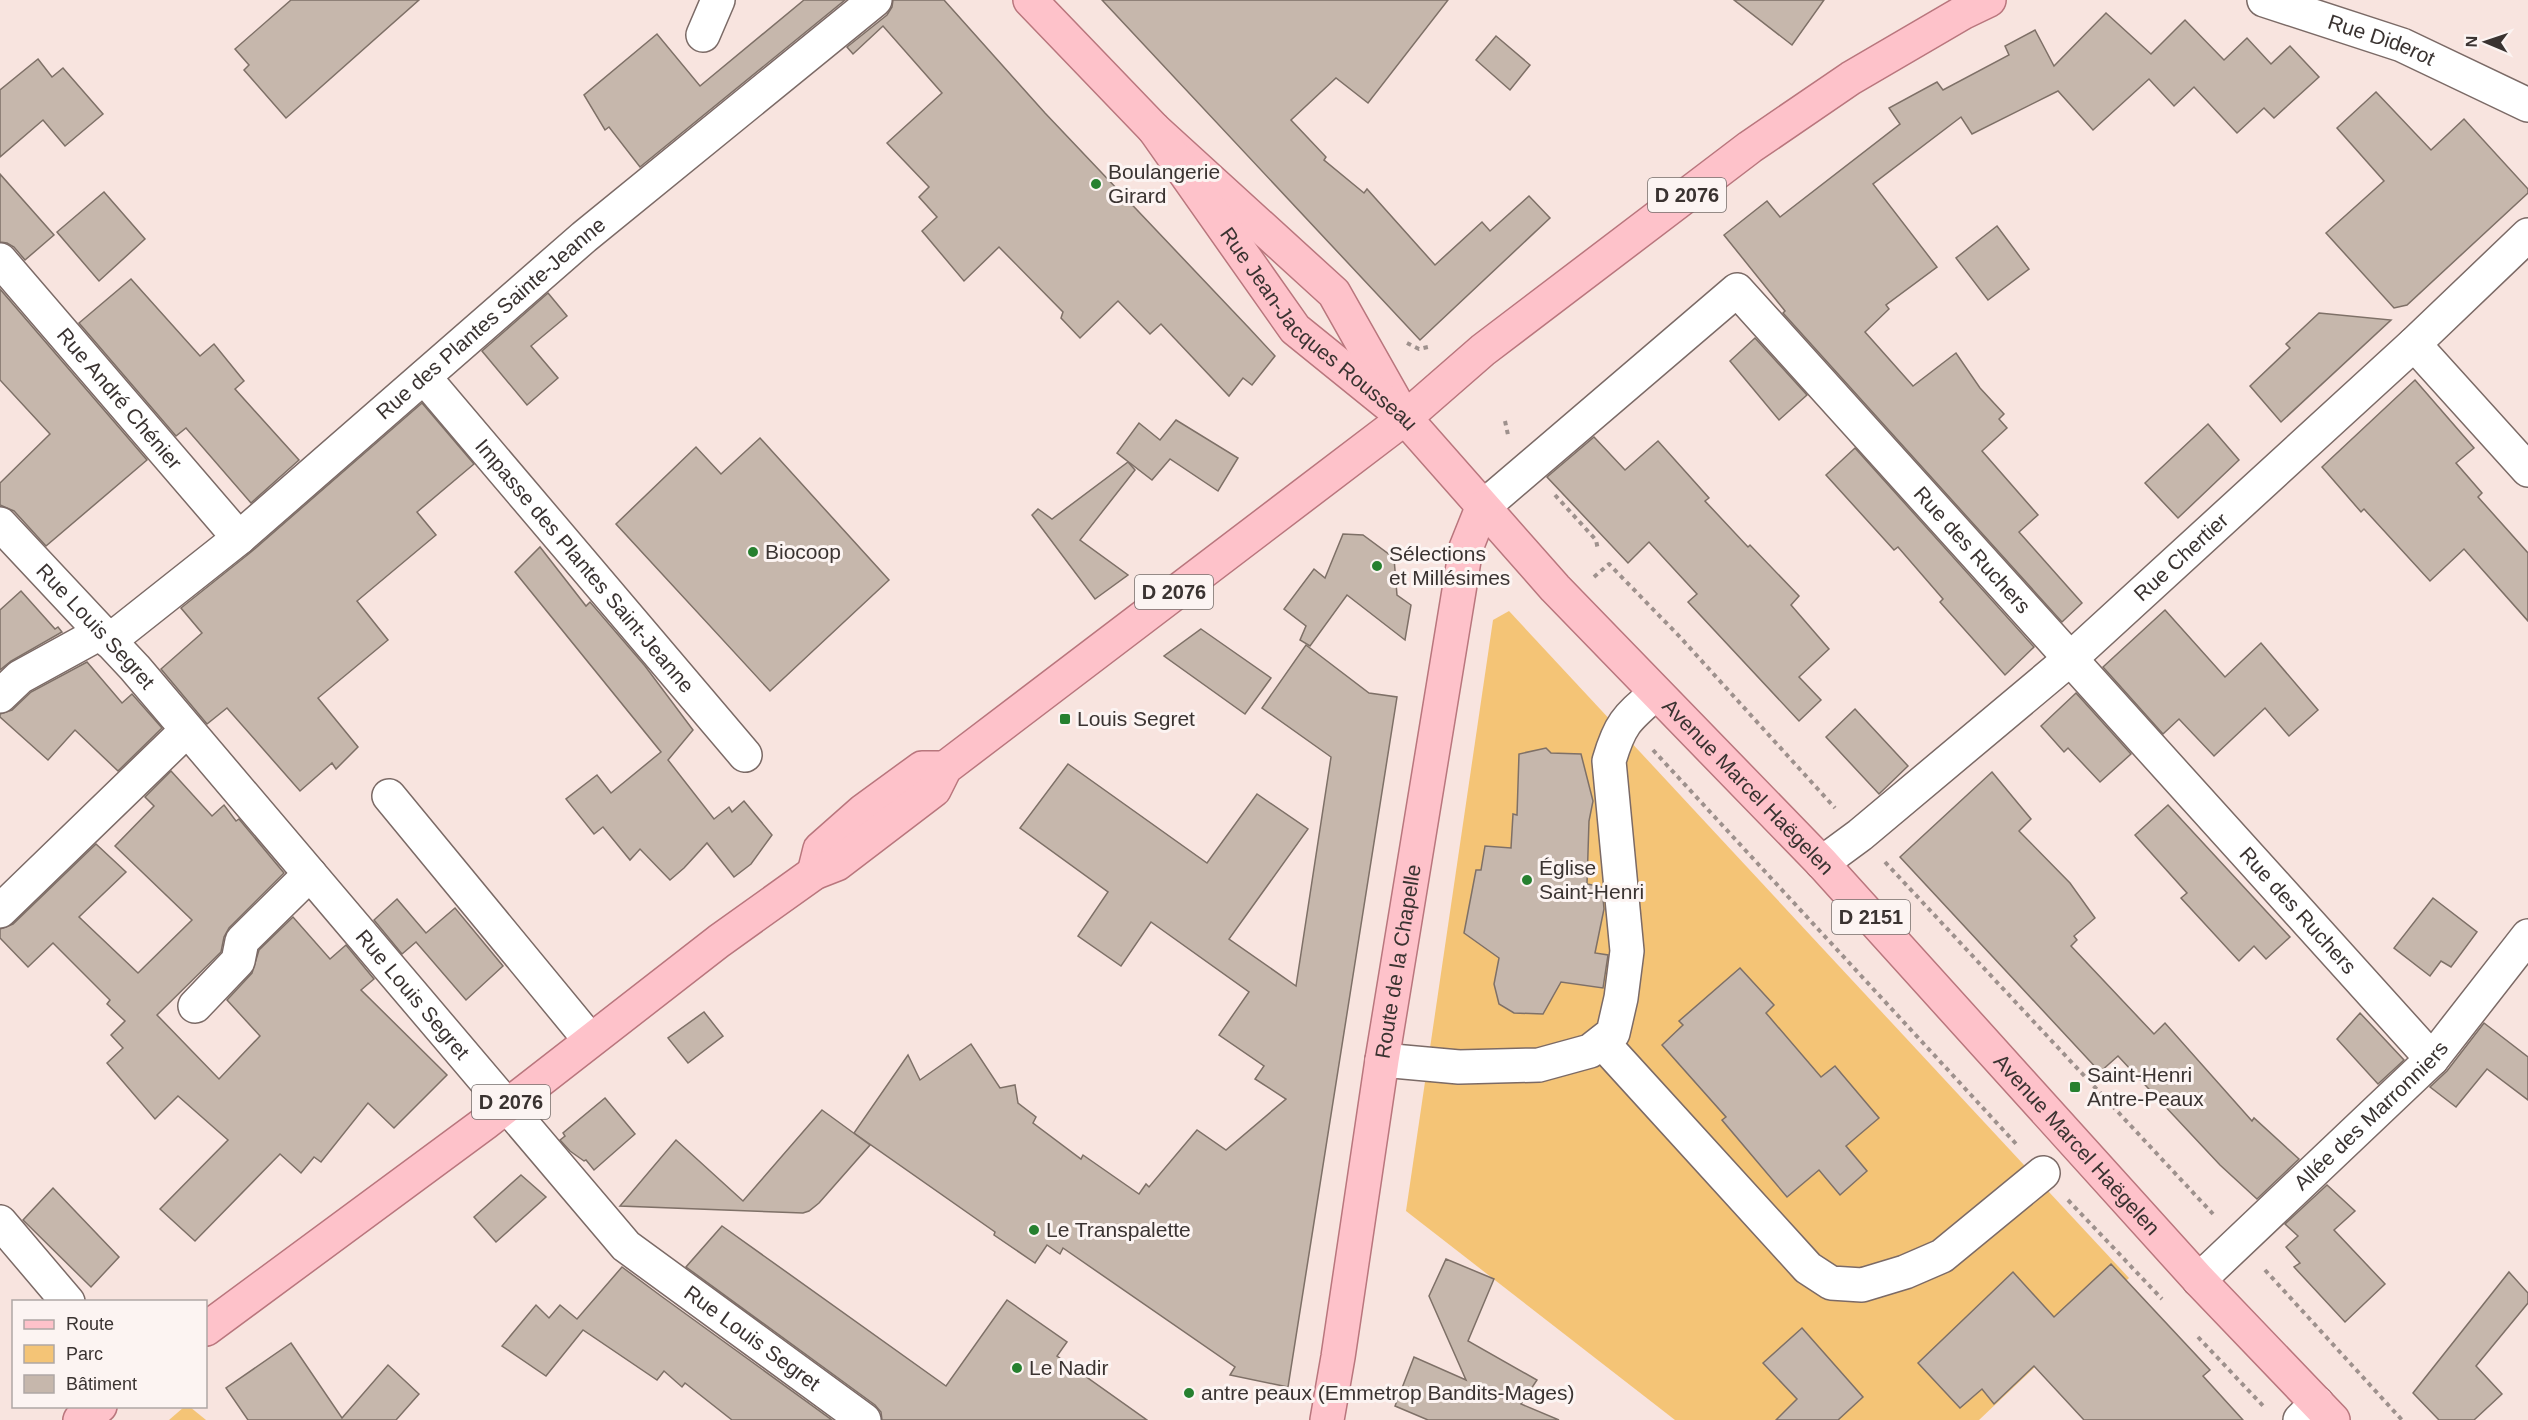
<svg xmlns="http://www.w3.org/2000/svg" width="2528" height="1420" font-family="Arial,sans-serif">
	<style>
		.green { fill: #f4c476 }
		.building { fill: #c6b7ac; stroke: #7e7067; stroke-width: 1.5 }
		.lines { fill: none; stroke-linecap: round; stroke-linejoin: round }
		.minor-casing { stroke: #7b6a66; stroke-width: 36 }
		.major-casing { stroke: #b9767d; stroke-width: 36 }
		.path { stroke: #9e918d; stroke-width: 4; stroke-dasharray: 4.5 4.5; stroke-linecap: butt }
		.minor { stroke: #fff; stroke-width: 33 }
		.major { stroke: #fec2ca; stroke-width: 33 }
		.poi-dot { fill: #26802f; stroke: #fcf4f2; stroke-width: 2 }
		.labels { text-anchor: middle; stroke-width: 6; stroke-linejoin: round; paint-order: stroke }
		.shield { fill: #fcf4f2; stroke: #746d6b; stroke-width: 1.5 }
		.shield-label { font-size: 20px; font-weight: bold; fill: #3a3331 }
		.street-label { font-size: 21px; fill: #3a3331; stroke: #fcf4f2 }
		.poi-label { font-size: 21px; fill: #3a3331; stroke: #fcf4f2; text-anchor: start }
	</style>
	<rect width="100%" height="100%" fill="#f8e4df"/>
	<g class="green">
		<polygon points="1509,611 2129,1278 1979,1420 1675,1420 1406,1211 1493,620"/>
		<polygon points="184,1407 190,1407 206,1420 169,1420"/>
	</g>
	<g class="building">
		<polygon points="291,0 419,0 286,118 244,70 249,65 235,49"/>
		<polygon points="804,0 845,0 640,167 609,127 605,130 584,95 657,34 700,86"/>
		<polygon points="893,0 944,0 1045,113 1249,328 1275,356 1252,385 1243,378 1229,396 1161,324 1150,334 1118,301 1080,338 1061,318 1063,312 999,247 964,281 922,231 937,217 919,197 929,187 887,143 942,93 883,26 853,54 847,47 887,15 892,7"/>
		<polygon points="1102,0 1448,0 1368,103 1336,78 1291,120 1326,157 1324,160 1364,193 1367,189 1435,265 1482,222 1490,231 1529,196 1550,218 1420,340"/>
		<polygon points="1734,0 1824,0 1792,45"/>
		<polygon points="2106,13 2151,54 2185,20 2224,60 2247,38 2271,64 2290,46 2319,77 2274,118 2264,108 2237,133 2194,87 2174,106 2149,79 2093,130 2058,91 1972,134 1961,117 1873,184 1937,267 1886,305 1889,309 1865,332 1913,386 1956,353 1980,388 2004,414 1999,419 2007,428 1982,451 2038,515 2019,532 2082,603 2062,622 1783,313 1785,311 1724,235 1767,201 1780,217 1900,124 1889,108 1937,82 1943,90 2009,55 2005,46 2035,30 2054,66"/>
		<polygon points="1496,36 1530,65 1510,90 1476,60"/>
		<polygon points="38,59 52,77 63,68 103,114 65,146 43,120 0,157 0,90"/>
		<polygon points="2376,92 2431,150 2464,119 2528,189 2528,193 2407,305 2394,308 2326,233 2384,181 2337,128"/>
		<polygon points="0,174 54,235 25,260 14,247 7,243 0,242"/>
		<polygon points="104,192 145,239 99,281 57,232"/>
		<polygon points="1997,226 2029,269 1988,300 1956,258"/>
		<polygon points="131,279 200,356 214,344 244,381 235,389 299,460 251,503 186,428 176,436 79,323"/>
		<polygon points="0,289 147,460 46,546 14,511 0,505 0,483 50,434 0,380"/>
		<polygon points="548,293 567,316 531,346 558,378 527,405 482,351"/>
		<polygon points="2319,313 2391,320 2281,422 2250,386 2290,348 2286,344"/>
		<polygon points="1755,338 1807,395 1779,420 1730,361"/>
		<polygon points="2415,380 2474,448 2456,463 2482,493 2478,497 2528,553 2528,621 2464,549 2430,581 2364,509 2361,512 2322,467"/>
		<polygon points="422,403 474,464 417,512 436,535 357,601 388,640 318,698 358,747 336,769 332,763 300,791 227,708 207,724 161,669 202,633 181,608 251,552"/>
		<polygon points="1176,420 1238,458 1218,491 1170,459 1152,480 1117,453 1139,423 1160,440"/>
		<polygon points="2208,424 2239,460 2178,518 2145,483"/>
		<polygon points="1594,437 1625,470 1658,441 1709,498 1705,501 1748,547 1750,545 1799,596 1791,605 1829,649 1799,677 1821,700 1799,721 1688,602 1697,594 1649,542 1628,563 1547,477"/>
		<polygon points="760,438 889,580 770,691 616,524 696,447 721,474"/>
		<polygon points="1855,448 2034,647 2005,675 1940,602 1943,599 1898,547 1894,550 1826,475"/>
		<polygon points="1128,462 1135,470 1080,540 1128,575 1095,599 1032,515 1038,509 1052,519"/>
		<polygon points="1343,534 1363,535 1394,558 1397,595 1411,605 1405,640 1347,595 1310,646 1300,640 1306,626 1284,609 1314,569 1325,578"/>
		<polygon points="540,547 586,606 590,602 645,666 693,730 668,760 714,819 729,807 732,812 744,801 772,835 751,864 734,877 707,843 684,868 670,880 640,849 630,860 603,827 594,834 566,799 597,775 611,793 661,752 515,572"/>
		<polygon points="21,591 55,629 58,627 62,632 11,661 0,670 0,610"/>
		<polygon points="2165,610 2225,677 2261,643 2318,710 2289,736 2265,708 2214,756 2179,719 2163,734 2103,667"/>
		<polygon points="1201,629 1271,678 1245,714 1164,656"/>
		<polygon points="1306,645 1369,693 1397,697 1288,1387 1230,1375 1235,1367 1063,1248 1060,1254 1047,1245 1035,1263 994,1235 995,1232 854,1133 908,1055 920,1080 971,1044 1000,1088 1015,1085 1018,1103 1036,1117 1033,1123 1081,1159 1083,1155 1139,1194 1146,1184 1149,1187 1197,1130 1226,1150 1286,1099 1255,1079 1264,1066 1219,1035 1249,992 1151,922 1121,966 1078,936 1108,892 1020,828 1068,764 1207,863 1257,794 1308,829 1229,939 1296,986 1331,757 1262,708"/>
		<polygon points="87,662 122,703 132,694 162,728 118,771 75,730 48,760 0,717 0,714 12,710 31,692"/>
		<polygon points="2076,693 2131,754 2100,782 2068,748 2064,752 2041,726"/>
		<polygon points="1855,709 1908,766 1879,794 1826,737"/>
		<polygon points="1546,748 1551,753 1581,754 1593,801 1589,821 1587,884 1602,887 1604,909 1595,953 1608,955 1603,988 1561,982 1543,1014 1514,1013 1499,1004 1494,984 1499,958 1464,933 1476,870 1481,870 1485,846 1511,848 1513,814 1517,815 1519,754"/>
		<polygon points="171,771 212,816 224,805 236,821 239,819 284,873 229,928 224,937 221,952 157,1015 219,1079 260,1036 227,1000 252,973 259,950 293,917 330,959 346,945 374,979 361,990 447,1075 394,1128 368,1103 321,1162 314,1157 301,1173 280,1154 195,1241 160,1209 228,1140 178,1096 155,1119 107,1063 123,1048 111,1035 125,1021 107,1004 110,1000 53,943 28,967 0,938 0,929 13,924 96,844 126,872 79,917 138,973 192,920 115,846 154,806 145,797"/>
		<polygon points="1992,772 2031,819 2019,831 2070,883 2095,918 2074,936 2077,940 2071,946 2154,1034 2165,1023 2252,1121 2254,1118 2299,1159 2257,1199 2220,1165 2118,1056 2100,1072 1900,857"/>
		<polygon points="2168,805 2290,937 2266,959 2254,946 2239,961 2181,898 2187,893 2135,835"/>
		<polygon points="2433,898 2477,932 2451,967 2441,961 2430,976 2394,948"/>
		<polygon points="397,899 426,933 455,908 503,966 466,1000 416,942 402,954 374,920"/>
		<polygon points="1740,968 1774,1005 1766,1013 1821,1077 1835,1066 1879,1118 1846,1146 1867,1171 1840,1195 1819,1170 1787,1197 1722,1120 1726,1117 1662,1045 1683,1025 1679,1021"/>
		<polygon points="704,1012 723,1036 688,1063 668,1038"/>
		<polygon points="2360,1013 2404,1060 2378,1084 2337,1039"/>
		<polygon points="2484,1023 2528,1057 2528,1100 2487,1069 2456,1107 2430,1087 2447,1071"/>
		<polygon points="605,1098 635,1134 594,1170 586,1160 584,1161 570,1151 560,1140 565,1136 563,1133"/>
		<polygon points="822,1110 870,1145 819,1203 809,1211 803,1213 620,1206 676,1140 743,1201"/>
		<polygon points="521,1175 546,1197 496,1242 474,1217"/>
		<polygon points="2327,1185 2355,1211 2334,1230 2385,1284 2345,1322 2294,1267 2300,1263 2286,1247 2298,1236 2285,1224"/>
		<polygon points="53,1188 119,1257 91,1287 23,1220"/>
		<polygon points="722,1226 946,1386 1007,1300 1067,1342 1057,1356 1147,1420 882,1420 881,1412 875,1405 686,1267"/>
		<polygon points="1446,1259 1494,1279 1468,1341 1537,1380 1521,1404 1559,1420 1428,1420 1395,1406 1414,1357 1466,1380 1429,1296"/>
		<polygon points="2111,1264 2210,1370 2203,1376 2243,1420 2084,1420 2034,1366 1994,1404 1982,1389 1960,1408 1918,1363 2013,1272 2054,1317"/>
		<polygon points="622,1267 661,1296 832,1420 732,1420 685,1383 682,1387 664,1371 657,1380 583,1330 546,1376 502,1346 536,1305 549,1318 560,1305 577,1319"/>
		<polygon points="2509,1272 2528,1293 2528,1303 2476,1366 2502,1394 2474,1420 2439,1420 2413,1393"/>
		<polygon points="1802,1328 1863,1397 1838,1420 1776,1420 1797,1399 1763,1363"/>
		<polygon points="291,1343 342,1418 388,1365 419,1394 396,1420 248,1420 226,1388"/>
	</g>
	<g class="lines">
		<g class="minor-casing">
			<g id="minor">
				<path id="s1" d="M2264,0L2402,45L2528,105"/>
				<polyline points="703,35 718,0"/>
				<path id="s2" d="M0,260L239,538"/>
				<polyline points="2414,344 2528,470"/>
				<path id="s3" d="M424,377L745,755"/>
				<path id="s4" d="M1482,508L1737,290L2432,1059"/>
				<path id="s5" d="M0,524L135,668L626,1246L864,1420"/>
				<path id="s6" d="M109,641L239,538L584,237L875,0"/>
				<polyline points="0,696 20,677 102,632"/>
				<polyline points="389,796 590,1040"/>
				<path id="s7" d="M1822,863L1860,835L2070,659L2414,344L2528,235"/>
				<polyline points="0,911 187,730"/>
				<polyline points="195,1006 238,961 242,941 310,874"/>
				<polyline points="1602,1042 1808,1268 1831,1283 1862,1285 1905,1272 1942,1256 2043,1173"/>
				<path d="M1382,1060L1459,1067L1539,1065L1590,1051L1613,1033L1621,998L1627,951L1609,761C1620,723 1627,718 1656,693"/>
				<polyline points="0,1222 68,1302"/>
				<path id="s8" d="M2199,1280L2432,1059L2528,936"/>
				<polyline points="2300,1420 2317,1403"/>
			</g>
		</g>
		<g class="major-casing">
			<g id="major">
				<polyline points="1030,0 1154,129 1334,293 1395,401"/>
				<path id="s9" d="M1154,129L1295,329L1405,418L1555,588L1822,863L2199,1280L2333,1420"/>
				<polyline points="814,873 820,849 863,811 922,768 945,768"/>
				<polyline points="206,1329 485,1123 719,941 814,873 837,864 934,790 945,768 1405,418 1483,350 1750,147 1851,78 1964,12 1989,0"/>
				<polyline points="80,1420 100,1406"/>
				<path id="s10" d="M1327,1420L1338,1357L1382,1060L1466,548L1482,508"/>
			</g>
		</g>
		<g class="path">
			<polyline points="1407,343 1419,349 1428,347"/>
			<polyline points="1505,421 1508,435"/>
			<polyline points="1555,495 1596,540 1598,550"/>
			<polyline points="1594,577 1609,564 1680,637 1835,808"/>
			<polyline points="1653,750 2018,1146"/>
			<polyline points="1885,862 2213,1214"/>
			<polyline points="2068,1200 2162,1299"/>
			<polyline points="2265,1270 2402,1420"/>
			<polyline points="2198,1337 2265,1408"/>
		</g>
		<use href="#minor" class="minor"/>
		<use href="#major" class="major"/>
	</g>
	<g class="poi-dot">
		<circle cx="1096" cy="184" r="6"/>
		<circle cx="753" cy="552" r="6"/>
		<circle cx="1377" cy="566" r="6"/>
		<rect x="1059" y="713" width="12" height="12" rx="3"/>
		<circle cx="1527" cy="880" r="6"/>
		<rect x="2069" y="1081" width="12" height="12" rx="3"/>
		<circle cx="1034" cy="1230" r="6"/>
		<circle cx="1017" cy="1368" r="6"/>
		<circle cx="1189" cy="1393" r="6"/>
	</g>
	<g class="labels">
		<g class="shield">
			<rect x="1648" y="178" width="78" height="34" rx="4.5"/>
			<rect x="1135" y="575" width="78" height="34" rx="4.5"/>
			<rect x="1832" y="900" width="78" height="34" rx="4.5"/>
			<rect x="472" y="1085" width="78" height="34" rx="4.5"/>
		</g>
		<g class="shield-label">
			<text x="1687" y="202">D 2076</text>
			<text x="1174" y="599">D 2076</text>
			<text x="1871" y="924">D 2151</text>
			<text x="511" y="1109">D 2076</text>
		</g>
		<g class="street-label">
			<text dy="7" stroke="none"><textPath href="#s1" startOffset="124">Rue Diderot</textPath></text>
			<text dy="7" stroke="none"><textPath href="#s9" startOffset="261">Rue Jean-Jacques Rousseau</textPath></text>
			<text dy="7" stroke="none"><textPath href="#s6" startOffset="500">Rue des Plantes Sainte-Jeanne</textPath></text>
			<text dy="7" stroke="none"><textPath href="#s2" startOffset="183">Rue André Chénier</textPath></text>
			<text dy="7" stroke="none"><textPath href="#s4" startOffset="686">Rue des Ruchers</textPath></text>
			<text dy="7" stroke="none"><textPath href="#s7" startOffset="472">Rue Chertier</textPath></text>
			<text dy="7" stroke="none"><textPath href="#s3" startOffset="248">Impasse des Plantes Saint-Jeanne</textPath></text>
			<text dy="7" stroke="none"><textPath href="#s5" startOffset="140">Rue Louis Segret</textPath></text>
			<text dy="7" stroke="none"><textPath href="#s9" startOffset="890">Avenue Marcel Haëgelen</textPath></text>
			<text dy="7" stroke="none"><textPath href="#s4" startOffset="1172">Rue des Ruchers</textPath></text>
			<text dy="7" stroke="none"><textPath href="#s10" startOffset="464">Route de la Chapelle</textPath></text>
			<text dy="7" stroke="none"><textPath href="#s5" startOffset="626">Rue Louis Segret</textPath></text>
			<text dy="7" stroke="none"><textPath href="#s8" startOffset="238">Allée des Marronniers</textPath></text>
			<text dy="7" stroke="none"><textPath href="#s9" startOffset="1376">Avenue Marcel Haëgelen</textPath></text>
			<text dy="7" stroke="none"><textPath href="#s5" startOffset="1112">Rue Louis Segret</textPath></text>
		</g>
		<g class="poi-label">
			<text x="1108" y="179">Boulangerie<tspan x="1108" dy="24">Girard</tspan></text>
			<text x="765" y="559">Biocoop</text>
			<text x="1389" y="561">Sélections<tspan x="1389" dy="24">et Millésimes</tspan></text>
			<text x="1077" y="726">Louis Segret</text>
			<text x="1539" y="875">Église<tspan x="1539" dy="24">Saint-Henri</tspan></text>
			<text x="2087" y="1082">Saint-Henri<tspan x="2087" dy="24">Antre-Peaux</tspan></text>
			<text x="1046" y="1237">Le Transpalette</text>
			<text x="1029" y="1375">Le Nadir</text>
			<text x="1201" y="1400">antre peaux (Emmetrop Bandits-Mages)</text>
		</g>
	</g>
	<rect x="12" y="1300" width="195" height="108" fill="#fcf4f2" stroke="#aea7a5" stroke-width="1.5"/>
	<rect x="24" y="1320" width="30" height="9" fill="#fec2ca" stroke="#aea7a5" stroke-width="1.5"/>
	<text x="66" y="1330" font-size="18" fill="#3a3331">Route</text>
	<rect x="24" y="1345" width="30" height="18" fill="#f4c476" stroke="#aea7a5" stroke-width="1.5"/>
	<text x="66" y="1360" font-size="18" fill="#3a3331">Parc</text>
	<rect x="24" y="1375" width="30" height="18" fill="#c6b7ac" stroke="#aea7a5" stroke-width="1.5"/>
	<text x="66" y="1390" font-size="18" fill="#3a3331">Bâtiment</text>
	<g transform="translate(2486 42) rotate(272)" stroke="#fcf4f2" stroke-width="4.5" paint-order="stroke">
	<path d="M0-4.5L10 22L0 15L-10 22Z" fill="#3a3331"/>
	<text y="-9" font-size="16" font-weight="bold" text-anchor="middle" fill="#3a3331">N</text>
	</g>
</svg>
